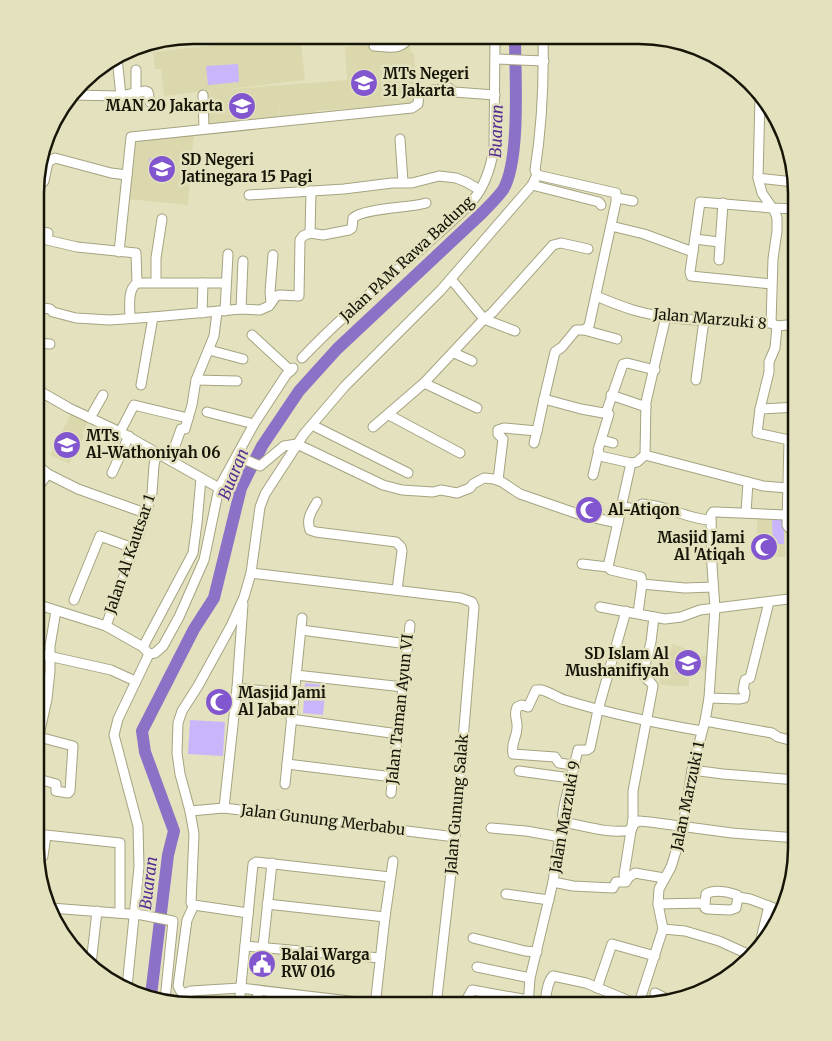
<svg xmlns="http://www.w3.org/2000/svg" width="832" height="1041" font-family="Merriweather,serif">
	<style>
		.built { fill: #dbd8ad }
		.pitch { fill: #c9b6fa }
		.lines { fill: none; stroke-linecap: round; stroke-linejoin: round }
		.river { stroke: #8c72c6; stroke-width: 12 }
		.street-casing { stroke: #a5a381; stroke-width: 11 }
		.street { stroke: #fff; stroke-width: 9 }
		.labels { text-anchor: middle; stroke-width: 5; stroke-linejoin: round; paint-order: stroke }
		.poi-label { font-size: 15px; font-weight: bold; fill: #161508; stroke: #e4e2be; text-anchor: start }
		.street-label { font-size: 15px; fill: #161508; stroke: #e4e2be }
		.water-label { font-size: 16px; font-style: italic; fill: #552d91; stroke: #e4e2be }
		.rim { fill: none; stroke: #161508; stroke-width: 2.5 }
	</style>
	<rect width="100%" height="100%" fill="#e4e2be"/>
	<g class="built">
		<polygon points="300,36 305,80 220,90 347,80 345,47 410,42 411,53 414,53 418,103 316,111 316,116 280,119 278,99 279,121 208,125 205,91 164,96 161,69 155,69 153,52"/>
		<polygon points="194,134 188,205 128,199 136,138"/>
		<polygon points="72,412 89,420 82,434 84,436 69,464 50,455"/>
		<polygon points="790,441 797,441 797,526 791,526"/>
		<polygon points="757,514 785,516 785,557 757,556"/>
		<polygon points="673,644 695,652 695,655 710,656 709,670 689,669 689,686 670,686 659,684"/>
	</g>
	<g class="pitch">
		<polygon points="238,64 239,82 208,85 206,66"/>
		<polygon points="149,158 173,160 172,175 148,174"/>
		<polygon points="772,519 784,519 784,544 773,544"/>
		<polygon points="683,653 689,654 685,675 676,674"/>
		<polygon points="305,683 326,685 323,715 303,713"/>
		<polygon points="190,720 225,722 223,756 188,754"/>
	</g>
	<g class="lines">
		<path class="river" d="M151,995L168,855L174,831L145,752L142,731L194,629L214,598L241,488L262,446L299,391L337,349L482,213C489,206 497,198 503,190C521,160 515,73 515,36"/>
		<g class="street-casing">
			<g id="street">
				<path d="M374,46C389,47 402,51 410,36"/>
				<polyline points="117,58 121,96"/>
				<polyline points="496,59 544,61"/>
				<polyline points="136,70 136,93"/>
				<polyline points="72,95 121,96 145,91 148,92 150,102"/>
				<polyline points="203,95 204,129"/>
				<polyline points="760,97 758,178 762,193 775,212 777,218 777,231 773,259 771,323"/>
				<polyline points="400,139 403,182"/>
				<polyline points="537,175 616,193 616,202 589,326 584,330 576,330 562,347 555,352 544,399 581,409 609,414 598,450 600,456 631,463 608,567 611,570 641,577 642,584 638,613"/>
				<polyline points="758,178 794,182"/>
				<polyline points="532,185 599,202 601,205"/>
				<polyline points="36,188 44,181 48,162 55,158 111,173 127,175"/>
				<polyline points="249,195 344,189 392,183 412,183 439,176 456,178 466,182 480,190"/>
				<polyline points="617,198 633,201"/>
				<polyline points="611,226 644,234 693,252"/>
				<path d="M36,231L48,233L47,240L77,247L136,253L137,283C127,290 130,307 130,318"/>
				<polyline points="310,233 311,191"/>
				<polyline points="695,239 719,242"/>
				<polyline points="119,252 131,137 412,108 418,104 419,92 449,88 454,92 495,95"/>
				<polyline points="719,260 723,203"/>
				<polyline points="451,279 484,319 515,331"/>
				<polyline points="156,282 156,258 162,219"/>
				<polyline points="137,283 226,283"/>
				<polyline points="771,284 691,276 690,272 700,202 772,208 797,209"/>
				<path d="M596,296C608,301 620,306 633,310C673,322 728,321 771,323L777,326L797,324"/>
				<polyline points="271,303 270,292 273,255"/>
				<polyline points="36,307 50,309 53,312 76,318 110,320 153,317"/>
				<polyline points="241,309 243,261"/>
				<polyline points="225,311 228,254"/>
				<polyline points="202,313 203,283"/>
				<polyline points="777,326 775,348 769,362 769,372 760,409 757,433 789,440 787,525 789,528 797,529"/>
				<polyline points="584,330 617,339"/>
				<polyline points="252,335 291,371"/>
				<polyline points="36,343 50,344"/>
				<polyline points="209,350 243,359"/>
				<polyline points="454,353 472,361"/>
				<path d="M302,358C339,319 380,285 420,250C437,234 457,218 473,200C485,186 491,166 494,148L495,36"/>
				<polyline points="196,380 237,381"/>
				<polyline points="696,380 704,320"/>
				<polyline points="424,383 477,408"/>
				<path d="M141,385L153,317L241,309L260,310L269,306L276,296L279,295L299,296L300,240L303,236L310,233L323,235L349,230L352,228L353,218C364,208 410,208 426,203"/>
				<polyline points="36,389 69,408 120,432 219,488"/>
				<polyline points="611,395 646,407"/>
				<polyline points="760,409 797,407"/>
				<polyline points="207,412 254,424"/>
				<polyline points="606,413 623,364 627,363 655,370"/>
				<polyline points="389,415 460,453"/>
				<polyline points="90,418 103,395"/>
				<polyline points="312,425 408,473"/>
				<polyline points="373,427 424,383 484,319 492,313 553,245 561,243 588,249"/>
				<polyline points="120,432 134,405 188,418"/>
				<polyline points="602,440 613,443"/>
				<polyline points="534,443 537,431"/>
				<polyline points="645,455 748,482 746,513"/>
				<polyline points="237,456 260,466 284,446 297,444 383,485 402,490 433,492 441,490 457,493 470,488 473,484 484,478 494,479 502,482 520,494 581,515 618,523"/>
				<polyline points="170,460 181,429 185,429 192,405 196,380 214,336 217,312"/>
				<polyline points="631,463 637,462 645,455 646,402 666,316"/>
				<polyline points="36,464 48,474 78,489 145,513"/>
				<polyline points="112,473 129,436"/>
				<polyline points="593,475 598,454"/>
				<polyline points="498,480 503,439 498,434 498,430 504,428 537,431 544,399"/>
				<polyline points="748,482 763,486 788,488"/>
				<polyline points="36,489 48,474"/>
				<path d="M317,502C311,512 306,519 310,530L316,532L396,542L401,547L402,551L397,590"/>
				<path d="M622,507L638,509L642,504C666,505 687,519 710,520"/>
				<polyline points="582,564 608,567"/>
				<polyline points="251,573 461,598 472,602 474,607 455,837 436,1006"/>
				<polyline points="642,584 685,588 713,587"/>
				<polyline points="74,600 100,536 133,548"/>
				<polyline points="36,604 106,626 143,647 149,654 118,719 114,735 138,826 139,867 127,987"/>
				<polyline points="600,607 665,619 681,617 700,610 797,598"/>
				<polyline points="106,626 140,531 152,493 154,465 157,452"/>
				<polyline points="301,630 408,644"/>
				<polyline points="143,647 193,553 197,523 201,478"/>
				<polyline points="35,653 111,670 135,681"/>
				<polyline points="149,654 155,653 163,646 179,617 204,560 219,488 254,424 286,375 293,368"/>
				<polyline points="296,675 403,687"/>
				<polyline points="237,688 294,694"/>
				<polyline points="236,695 293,701"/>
				<polyline points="709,698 739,699 744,698 745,692 743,690 745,680 750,678 769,602"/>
				<polyline points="291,719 398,734"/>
				<polyline points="705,721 772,733 778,737 797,742"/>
				<polyline points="35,753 47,699 50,671 50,646 56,611"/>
				<polyline points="287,764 393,777"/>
				<path d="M573,765L559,763L555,757L513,754C511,740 517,738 517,728C518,719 513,717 517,707L522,705L528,707L536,690C545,688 555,697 565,700C610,714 655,723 702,731"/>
				<polyline points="692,770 723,774 797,780"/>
				<polyline points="519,771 570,778"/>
				<polyline points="35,778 56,784 56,791 68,793 70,791 73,746 39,737"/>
				<polyline points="285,784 302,618"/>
				<polyline points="391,793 410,625"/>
				<polyline points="224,808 237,688 243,604"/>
				<polyline points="190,811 224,808 455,837"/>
				<path d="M562,822C582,825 611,835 631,830L634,824L639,821L650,822L732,833L797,838"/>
				<polyline points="491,828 526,831 560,837"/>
				<polyline points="37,857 43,856 46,835 120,843 120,913"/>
				<path d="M629,877L624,875L633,818V791L653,686C651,680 644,680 643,673L651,642L654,617"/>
				<polyline points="553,882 573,886 613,888 616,882 626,882 629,877 635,873 664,878"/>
				<polyline points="506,894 549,900"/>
				<path d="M705,903L706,894C715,889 728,892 737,895L738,897"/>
				<polyline points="267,904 385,917"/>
				<polyline points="658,904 705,903 705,908 707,909 730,910 736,908 738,897 750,899 779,910"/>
				<polyline points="51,908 142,915 173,921 165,1000"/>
				<path d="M248,913L194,905L191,903L194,834L190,811L180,774L177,753L178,723L182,711L198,686L231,626L244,597L251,573L260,507L265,494L304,434L345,386L441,290L532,185L537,175L535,170C542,126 544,81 543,36"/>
				<polyline points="663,929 685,931 719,941 750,955"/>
				<polyline points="473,938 525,951 537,952"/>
				<polyline points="245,946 380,958"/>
				<polyline points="263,947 272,863"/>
				<polyline points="759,947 769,906"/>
				<polyline points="91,964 97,911"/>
				<polyline points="477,967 530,978"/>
				<polyline points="597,988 612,944 655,956"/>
				<polyline points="655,993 669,1000"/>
				<polyline points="184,994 180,990 178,986 187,920 194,905"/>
				<polyline points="528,1001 554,1006"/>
				<path d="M545,1004C546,995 547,982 553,976L586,983L639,1005"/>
				<polyline points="183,1006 184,994 191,991 240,988 375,1004"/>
				<polyline points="239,1006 253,864 256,862 390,877"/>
				<polyline points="257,1006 258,990"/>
				<polyline points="375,1006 385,917 393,861"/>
				<polyline points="463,1006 472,990 528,1000"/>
				<polyline points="487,1006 489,994"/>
				<polyline points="528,1006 530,978 553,882 564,806 578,750 587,750 590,748 598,710 626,611"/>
				<polyline points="638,1006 663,929 658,904 659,889 671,867 682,832 692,770 705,721 709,698 715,608 712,566 711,515 713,512 716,512 786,515"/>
			</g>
		</g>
		<use href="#street" class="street"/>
	</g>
	<defs>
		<g id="school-disc" transform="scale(1.4375)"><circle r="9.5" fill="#8256cf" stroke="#e4e2be"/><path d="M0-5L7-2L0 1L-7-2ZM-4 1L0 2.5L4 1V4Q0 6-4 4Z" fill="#fff"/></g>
		<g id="mosque-disc" transform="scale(1.4375)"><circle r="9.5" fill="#8256cf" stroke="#e4e2be"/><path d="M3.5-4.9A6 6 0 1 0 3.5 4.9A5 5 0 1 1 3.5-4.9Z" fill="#fff"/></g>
		<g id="civic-disc" transform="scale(1.4375)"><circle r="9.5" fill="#8256cf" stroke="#e4e2be"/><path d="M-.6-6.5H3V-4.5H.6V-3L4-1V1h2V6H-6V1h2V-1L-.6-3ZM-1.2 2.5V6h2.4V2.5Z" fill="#fff"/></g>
	</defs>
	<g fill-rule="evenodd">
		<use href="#school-disc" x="364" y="83"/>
		<use href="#school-disc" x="242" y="106"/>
		<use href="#school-disc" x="162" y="169"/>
		<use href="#school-disc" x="67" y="445"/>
		<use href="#mosque-disc" x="589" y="510"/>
		<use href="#mosque-disc" x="764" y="547"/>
		<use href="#school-disc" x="688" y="663"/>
		<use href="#mosque-disc" x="219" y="702"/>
		<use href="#civic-disc" x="262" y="964"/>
	</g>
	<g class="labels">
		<g class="poi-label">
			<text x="383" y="79">MTs Negeri<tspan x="383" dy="17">31 Jakarta</tspan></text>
			<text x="223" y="111" text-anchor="end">MAN 20 Jakarta</text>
			<text x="181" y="165">SD Negeri<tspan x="181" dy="17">Jatinegara 15 Pagi</tspan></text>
			<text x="86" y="441">MTs<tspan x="86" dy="17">Al-Wathoniyah 06</tspan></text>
			<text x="608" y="515">Al-Atiqon</text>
			<text x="745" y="543" text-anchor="end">Masjid Jami<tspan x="745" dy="17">Al 'Atiqah</tspan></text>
			<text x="669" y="659" text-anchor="end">SD Islam Al<tspan x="669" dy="17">Mushanifiyah</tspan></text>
			<text x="238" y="698">Masjid Jami<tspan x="238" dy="17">Al Jabar</tspan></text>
			<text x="281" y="960">Balai Warga<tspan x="281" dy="17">RW 016</tspan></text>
		</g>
		<g class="street-label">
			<text transform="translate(407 259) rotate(-43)" y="5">Jalan PAM Rawa Badung</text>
			<text transform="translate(710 319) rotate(5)" y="5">Jalan Marzuki 8</text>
			<text transform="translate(130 554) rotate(-71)" y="5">Jalan Al Kautsar 1</text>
			<text transform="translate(400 709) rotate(-84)" y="5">Jalan Taman Ayun VI</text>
			<text transform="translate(688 796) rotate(-78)" y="5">Jalan Marzuki 1</text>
			<text transform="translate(457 804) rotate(-85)" y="5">Jalan Gunung Salak</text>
			<text transform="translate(565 817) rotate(-80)" y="5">Jalan Marzuki 9</text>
			<text transform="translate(323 820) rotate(7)" y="5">Jalan Gunung Merbabu</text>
		</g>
		<g class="water-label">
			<text transform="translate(496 131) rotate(-88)" y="6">Buaran</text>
			<text transform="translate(233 474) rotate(-68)" y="6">Buaran</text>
			<text transform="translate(148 883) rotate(-83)" y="6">Buaran</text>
		</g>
	</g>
	<path d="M0 0H832V1041H0ZM193 44H639A149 149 0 0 1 788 193V848A149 149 0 0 1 639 997H193A149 149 0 0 1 44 848V193A149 149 0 0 1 193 44Z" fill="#e4e2be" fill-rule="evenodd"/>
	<path class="rim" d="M193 44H639A149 149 0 0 1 788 193V848A149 149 0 0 1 639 997H193A149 149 0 0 1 44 848V193A149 149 0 0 1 193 44Z"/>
</svg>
